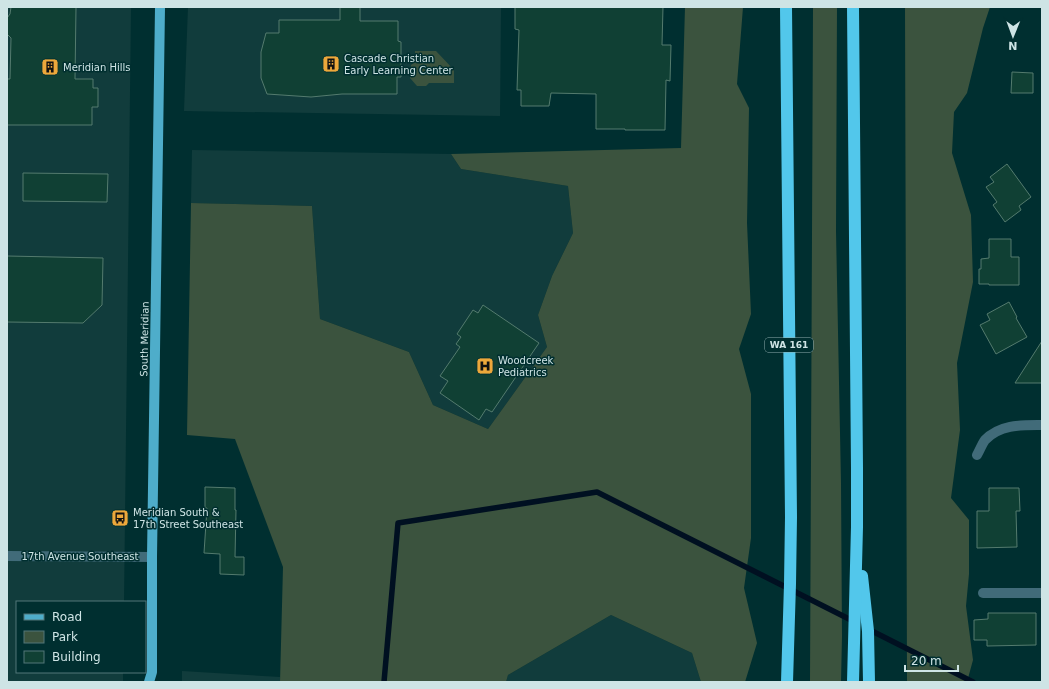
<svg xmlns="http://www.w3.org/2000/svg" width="1049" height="689" font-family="'DejaVu Sans',sans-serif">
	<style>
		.built { fill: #113c3c }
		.green { fill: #3b533e }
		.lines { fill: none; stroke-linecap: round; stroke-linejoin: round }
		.stream { stroke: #001021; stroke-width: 5.5 }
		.building { fill: #104034; stroke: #547b6e }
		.street { stroke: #416b79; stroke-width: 10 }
		.primary { stroke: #4eadca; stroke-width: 10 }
		.highway { stroke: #52c7eb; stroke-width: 12 }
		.labels { text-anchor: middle; stroke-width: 3; stroke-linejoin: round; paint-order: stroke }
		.shield { fill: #002f30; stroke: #90aeaf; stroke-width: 1 }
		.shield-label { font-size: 9px; font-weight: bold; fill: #cee4e5 }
		.poi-label { font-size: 10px; fill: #cee4e5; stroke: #002f30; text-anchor: start }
		.street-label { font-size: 10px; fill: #cee4e5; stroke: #002f30 }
	</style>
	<rect width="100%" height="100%" fill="#002f30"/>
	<g class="built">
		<polygon points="7,7 131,7 124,602 17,602 17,672 123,672 123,682 7,682"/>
		<polygon points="188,7 501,7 500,116 184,111"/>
		<polygon points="192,150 451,154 461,169 568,186 573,233 552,276 538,315 547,347 488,429 433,405 409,352 320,319 312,206 191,203"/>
		<polygon points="611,615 692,653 701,682 506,682 508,675"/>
		<polygon points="182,671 280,677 280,682 182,682"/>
	</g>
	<g class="green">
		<polygon points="685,7 743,7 737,84 749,108 747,223 751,314 739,349 751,394 751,538 744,588 757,643 745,682 701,682 692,653 611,615 508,675 506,682 280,682 283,567 235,439 187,435 191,203 312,206 320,319 409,352 433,405 488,429 547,347 538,315 552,276 573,233 568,186 461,169 451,154 681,148"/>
		<polygon points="813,7 837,7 836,231 841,483 842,636 841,682 810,682"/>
		<polygon points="905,7 990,7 983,28 967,93 954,112 952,153 971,215 973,282 957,363 960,430 951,498 969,520 969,574 966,606 973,660 967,682 907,682"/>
		<polygon points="415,51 436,51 454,70 454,83 429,83 426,86 417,86 410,78 411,65 415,62"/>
	</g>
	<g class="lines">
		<g class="stream">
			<polyline points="868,629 973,682"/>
			<polyline points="384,682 398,523 597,492 855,622"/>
		</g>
	</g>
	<g class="building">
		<polygon points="11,7 76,7 75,79 93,79 93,88 98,88 98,107 92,107 92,125 7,125 7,79 10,79 11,38 7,34 7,18 10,14"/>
		<polygon points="340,7 360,7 360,21 398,21 398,41 401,42 401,77 397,77 397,94 342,94 311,97 267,94 261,78 261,52 266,33 279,33 279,20 340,20"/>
		<polygon points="515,7 663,7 662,45 671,45 670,81 666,80 665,130 625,130 625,129 596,129 596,94 551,93 549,106 521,106 521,90 517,90 519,30 515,29"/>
		<polygon points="1012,72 1033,73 1033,93 1011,93"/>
		<polygon points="1007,164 1031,197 1019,206 1021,210 1005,222 993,205 997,202 986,187 994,182 990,177"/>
		<polygon points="23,173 108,174 107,202 23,201"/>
		<polygon points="989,239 1011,239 1011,257 1019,257 1019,285 989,285 989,284 979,284 979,269 981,269 981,259 989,258"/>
		<polygon points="7,256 103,258 102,305 83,323 7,322"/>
		<polygon points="1009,302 1017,317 1016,318 1027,337 996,354 980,325 990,320 987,314"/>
		<polygon points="483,305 539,343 492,412 486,409 479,420 440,393 448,381 440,376 460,347 456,344 461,337 457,334 473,310 478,313"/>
		<polygon points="1042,341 1042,383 1015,383"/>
		<polygon points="205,487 235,488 235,510 236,510 235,557 244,557 244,575 220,574 220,554 204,553 207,508 205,508"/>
		<polygon points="989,488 1019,488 1020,511 1016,511 1017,547 977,548 977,511 989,511"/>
		<polygon points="988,613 1036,613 1036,645 987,646 987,640 974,640 974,620 988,619"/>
	</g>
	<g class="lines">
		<g class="street">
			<path d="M977,455C980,450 982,444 985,440C1000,424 1022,425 1042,425"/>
			<polyline points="7,556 152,557"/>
			<polyline points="983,593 1042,593"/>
		</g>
		<polyline class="primary" points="149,682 152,672 152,557 160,7"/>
		<g class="highway">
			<polyline points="786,7 791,517 790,584 787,682"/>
			<polyline points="862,576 868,631 869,682"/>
			<polyline points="853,682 857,527 857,467 853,7"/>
		</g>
	</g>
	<defs>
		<g id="building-square" transform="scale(0.9)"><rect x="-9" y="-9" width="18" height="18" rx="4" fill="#eda83b" stroke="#002f30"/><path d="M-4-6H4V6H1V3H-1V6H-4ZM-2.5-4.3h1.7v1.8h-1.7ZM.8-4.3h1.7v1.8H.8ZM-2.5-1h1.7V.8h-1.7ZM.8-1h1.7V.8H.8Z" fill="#111"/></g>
		<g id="hospital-square" transform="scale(0.9)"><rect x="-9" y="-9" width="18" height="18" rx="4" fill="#eda83b" stroke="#002f30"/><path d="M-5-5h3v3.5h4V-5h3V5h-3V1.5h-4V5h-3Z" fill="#111"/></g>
		<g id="bus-square" transform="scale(0.9)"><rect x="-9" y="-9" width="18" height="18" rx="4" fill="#eda83b" stroke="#002f30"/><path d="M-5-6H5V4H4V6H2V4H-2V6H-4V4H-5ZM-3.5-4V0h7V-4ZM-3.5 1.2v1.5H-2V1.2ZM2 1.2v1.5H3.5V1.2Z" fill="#111"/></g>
	</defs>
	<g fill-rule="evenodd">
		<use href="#building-square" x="331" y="64"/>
		<use href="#building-square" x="50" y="67"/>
		<use href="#hospital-square" x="485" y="366"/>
		<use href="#bus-square" x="120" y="518"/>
	</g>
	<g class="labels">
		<rect class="shield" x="765" y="338" width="48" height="14" rx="3"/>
		<g class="shield-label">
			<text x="789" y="348">WA 161</text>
		</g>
		<g class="poi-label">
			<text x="344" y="62">Cascade Christian<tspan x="344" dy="12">Early Learning Center</tspan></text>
			<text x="63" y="71">Meridian Hills</text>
			<text x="498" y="364">Woodcreek<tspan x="498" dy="12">Pediatrics</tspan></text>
			<text x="133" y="516">Meridian South &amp;<tspan x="133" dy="12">17th Street Southeast</tspan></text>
		</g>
		<g class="street-label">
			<text transform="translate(144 339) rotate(-89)" y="4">South Meridian</text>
			<text x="80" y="560">17th Avenue Southeast</text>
		</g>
	</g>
	<rect width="1049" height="689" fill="none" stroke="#cee4e5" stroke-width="16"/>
	<rect x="16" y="601" width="130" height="72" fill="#002f30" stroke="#527778"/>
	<rect x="24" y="614" width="20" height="6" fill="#4eadca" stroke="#527778"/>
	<text x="52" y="621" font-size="12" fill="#cee4e5">Road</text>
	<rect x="24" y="631" width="20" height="12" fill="#3b533e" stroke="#527778"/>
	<text x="52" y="641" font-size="12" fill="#cee4e5">Park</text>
	<rect x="24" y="651" width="20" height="12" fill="#104034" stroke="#527778"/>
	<text x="52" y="661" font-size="12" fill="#cee4e5">Building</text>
	<g transform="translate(1013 36) rotate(181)" stroke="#002f30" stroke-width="3" paint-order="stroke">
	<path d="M0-3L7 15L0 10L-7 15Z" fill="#cee4e5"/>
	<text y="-6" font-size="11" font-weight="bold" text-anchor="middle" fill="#cee4e5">N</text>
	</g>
	<path d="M905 665v6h53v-6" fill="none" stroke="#cee4e5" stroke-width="2"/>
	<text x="911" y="665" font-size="12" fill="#cee4e5" stroke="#002f30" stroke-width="3" paint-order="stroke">20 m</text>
</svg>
